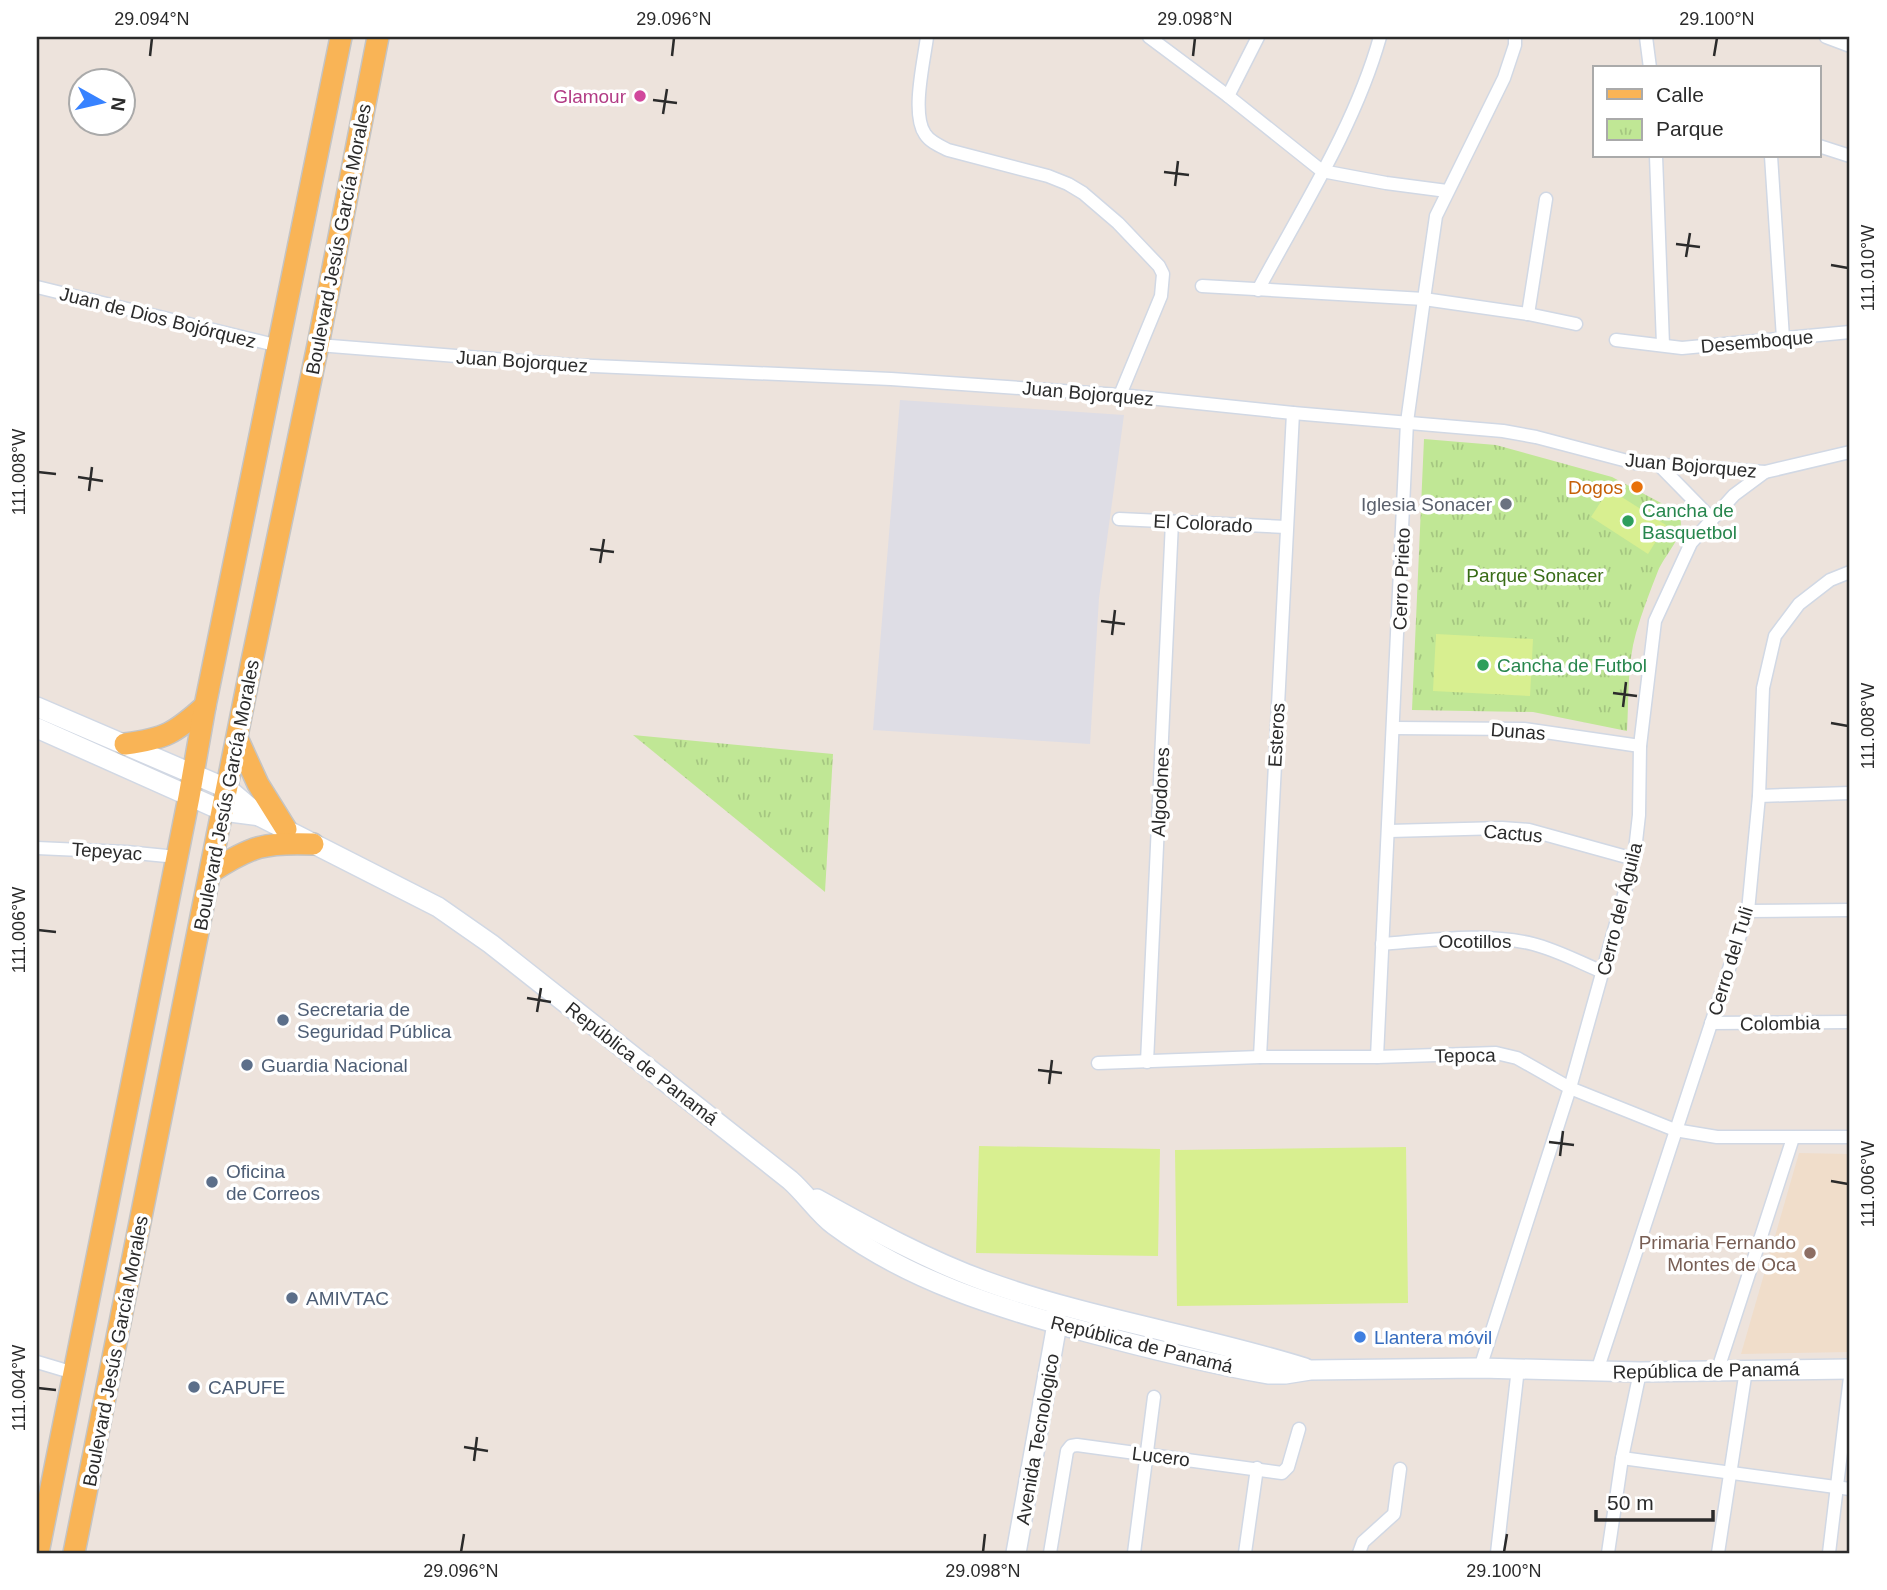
<svg xmlns="http://www.w3.org/2000/svg" width="1887" height="1590" font-family="Arial,sans-serif">
	<style>
		.industrial { fill: #dedde5 }
		.education { fill: #f0ddca }
		.park { fill: url(#park-tufts) }
		.pitch { fill: #d8ef90 }
		.lines { fill: none; stroke-linecap: round; stroke-linejoin: round }
		.street-casing { stroke: #d1d8e4; stroke-width: 15 }
		.secondary-casing { stroke: #d1d8e4; stroke-width: 22 }
		.primary-casing { stroke: #c4c4c4; stroke-width: 24 }
		.street { stroke: #fff; stroke-width: 12 }
		.secondary { stroke: #fff; stroke-width: 19 }
		.primary { stroke: #f9b456; stroke-width: 21 }
		.ticks { fill: none; stroke: #2b2b2b; stroke-width: 2.5 }
		.hotel-dot { fill: #d1479c; stroke: #fff; stroke-width: 2.5 }
		.food-dot { fill: #e8710a; stroke: #fff; stroke-width: 2.5 }
		.worship-dot { fill: #6b7280; stroke: #fff; stroke-width: 2.5 }
		.leisure-dot { fill: #2e9e5b; stroke: #fff; stroke-width: 2.5 }
		.service-dot { fill: #5c6f8a; stroke: #fff; stroke-width: 2.5 }
		.education-dot { fill: #8d6e63; stroke: #fff; stroke-width: 2.5 }
		.shop-dot { fill: #3f7fe0; stroke: #fff; stroke-width: 2.5 }
		.labels { text-anchor: middle; stroke-width: 7; stroke-linejoin: round; paint-order: stroke }
		.hotel-label { font-size: 19px; fill: #b23c85; stroke: #fff; text-anchor: end }
		.street-label { font-size: 19px; fill: #2b2b2b; stroke: #fff }
		.food-label { font-size: 19px; fill: #c56008; stroke: #fff; text-anchor: end }
		.worship-label { font-size: 19px; fill: #5b616d; stroke: #fff; text-anchor: end }
		.leisure-label { font-size: 19px; fill: #27864d; stroke: #fff; text-anchor: start }
		.park-label { font-size: 19px; fill: #386c16; stroke: #fff }
		.service-label { font-size: 19px; fill: #4e5e75; stroke: #fff; text-anchor: start }
		.education-label { font-size: 19px; fill: #785e54; stroke: #fff; text-anchor: end }
		.shop-label { font-size: 19px; fill: #366cbe; stroke: #fff; text-anchor: start }
		.neatline { fill: none; stroke: #2b2b2b; stroke-width: 2.5 }
		.ticks-label { font-size: 18px; text-anchor: middle; fill: #2b2b2b }
	</style>
	<defs>
		<pattern id="park-tufts" width="24" height="20" patternUnits="userSpaceOnUse" patternTransform="scale(1.75)"><rect width="24" height="20" fill="#c0e795"/><path d="M3 7l-1-3M5 7V3M7 7l1-3M15 17l-1-3M17 17v-4M19 17l1-3" fill="none" stroke="#a5c681"/></pattern>
	</defs>
	<rect width="100%" height="100%" fill="#ede3dc"/>
	<polygon class="industrial" points="900,400 1124,415 1099,598 1090,744 873,730"/>
	<polygon class="education" points="1799,1153 1850,1154 1850,1352 1741,1354"/>
	<g class="park">
		<path d="M1424,439L1496,445L1612,477L1678,512C1689,533 1666,552 1658,571C1650,591 1642,612 1636,633C1627,664 1629,699 1627,731L1533,712L1412,710Z"/>
		<polygon points="633,735 833,754 825,892"/>
	</g>
	<g class="pitch">
		<polygon points="1609,489 1666,525 1648,554 1591,517"/>
		<polygon points="1436,634 1533,639 1530,696 1433,691"/>
		<polygon points="979,1146 1160,1149 1158,1256 976,1253"/>
		<polygon points="1406,1147 1408,1303 1177,1306 1175,1150"/>
	</g>
	<g class="lines">
		<g class="street-casing">
			<g id="street">
				<path d="M927,37C924,61 911,114 925,134C930,142 940,146 948,150L1048,176L1068,184L1083,193L1118,223L1159,266L1163,274L1161,296L1120,395"/>
				<polyline points="1149,37 1228,96 1322,171 1386,183 1447,191"/>
				<polyline points="1646,37 1650,68"/>
				<polyline points="1826,37 1850,46"/>
				<polyline points="1228,96 1258,37"/>
				<polyline points="1819,146 1850,156"/>
				<polyline points="1656,156 1663,345"/>
				<polyline points="1771,156 1783,338"/>
				<polyline points="1202,286 1424,299 1528,314 1576,324"/>
				<polyline points="37,287 279,346"/>
				<path d="M1258,290C1302,208 1355,126 1380,37"/>
				<polyline points="1528,314 1546,199"/>
				<polyline points="1616,340 1682,348 1850,332"/>
				<polyline points="318,345 571,365 891,379 1120,395 1293,413 1503,431 1536,437 1635,463 1765,472 1850,452"/>
				<polyline points="1660,466 1712,519"/>
				<polyline points="1119,519 1286,527"/>
				<polyline points="1394,728 1524,729 1640,746"/>
				<polyline points="1759,796 1850,793"/>
				<polyline points="1389,831 1502,828 1529,830 1634,859"/>
				<polyline points="37,848 126,852 177,857"/>
				<polyline points="1748,911 1850,910"/>
				<path d="M1382,944C1432,940 1485,932 1533,944C1557,950 1581,963 1603,972"/>
				<polyline points="1711,1023 1850,1022"/>
				<polyline points="1260,1057 1293,413"/>
				<polyline points="1377,1057 1407,422 1424,299 1436,216 1504,78 1515,45 1515,37"/>
				<polyline points="1147,1062 1172,522"/>
				<polyline points="1098,1063 1260,1057 1377,1057 1496,1053 1517,1058 1570,1088 1675,1130 1717,1137 1850,1137"/>
				<polyline points="37,1362 74,1373"/>
				<polyline points="1480,1368 1570,1088 1634,859 1639,815 1640,746 1655,621 1691,543 1734,495 1765,472"/>
				<polyline points="1718,1369 1793,1138"/>
				<polyline points="1597,1371 1748,911 1759,796 1763,688 1775,636 1799,604 1830,580 1850,572"/>
				<polyline points="1622,1458 1850,1489"/>
				<polyline points="1050,1553 1067,1451 1071,1446 1077,1445 1282,1473 1288,1467 1299,1429"/>
				<polyline points="1134,1553 1154,1397"/>
				<polyline points="1245,1553 1257,1468"/>
				<polyline points="1359,1553 1363,1542 1394,1514 1400,1469"/>
				<polyline points="1497,1553 1518,1368"/>
				<polyline points="1608,1553 1622,1458 1640,1372"/>
				<polyline points="1718,1553 1746,1370"/>
				<polyline points="1829,1553 1850,1377"/>
			</g>
		</g>
		<g class="secondary-casing">
			<g id="secondary">
				<path d="M37,707L228,789L261,817L438,907L491,944L790,1180C806,1194 818,1213 834,1225C909,1281 999,1308 1087,1332C1147,1348 1207,1363 1268,1374H1285L1310,1370L1480,1368L1640,1372L1850,1369"/>
				<polyline points="37,728 223,811 260,816"/>
				<path d="M817,1199C871,1229 927,1260 985,1281C1089,1319 1200,1335 1305,1368"/>
				<polyline points="1016,1553 1057,1324 1055,1315"/>
			</g>
		</g>
		<g class="primary-casing">
			<g id="primary">
				<polyline points="238,740 258,784 286,829"/>
				<path d="M125,744C165,739 175,733 205,706"/>
				<path d="M211,872C251,846 265,842 313,844"/>
				<polyline points="38,1553 189,797 205,706 341,37"/>
				<polyline points="74,1553 252,661 318,345 378,37"/>
			</g>
		</g>
		<use href="#street" class="street"/>
		<use href="#secondary" class="secondary"/>
		<use href="#primary" class="primary"/>
	</g>
	<path class="ticks" d="M150,56L152,38M672,56L674,38M1193,56L1195,38M1714,56L1717,38M653,100L677,103M663,114L667,89M1164,172L1189,175M1175,186L1178,161M1676,244L1700,247M1686,257L1690,233M1831,265L1848,268M38,472L56,474M78,477L103,481M89,491L92,467M590,549L614,552M600,563L604,539M1101,621L1125,624M1112,635L1115,610M1613,693L1637,696M1623,707L1626,682M1831,723L1848,726M38,930L56,932M527,998L551,1002M537,1012L541,988M1038,1070L1062,1073M1049,1084L1052,1060M1549,1142L1574,1145M1560,1156L1563,1131M1831,1181L1848,1184M38,1388L56,1390M464,1447L488,1451M474,1461L477,1437M461,1552L464,1534M983,1552L985,1534M1504,1552L1507,1534"/>
	<circle class="hotel-dot" cx="640" cy="96" r="7"/>
	<circle class="food-dot" cx="1637" cy="487" r="7"/>
	<circle class="worship-dot" cx="1506" cy="504" r="7"/>
	<g class="leisure-dot">
		<circle cx="1628" cy="521" r="7"/>
		<circle cx="1483" cy="665" r="7"/>
	</g>
	<g class="service-dot">
		<circle cx="283" cy="1020" r="7"/>
		<circle cx="247" cy="1065" r="7"/>
		<circle cx="212" cy="1182" r="7"/>
		<circle cx="292" cy="1298" r="7"/>
		<circle cx="194" cy="1387" r="7"/>
	</g>
	<circle class="education-dot" cx="1810" cy="1253" r="7"/>
	<circle class="shop-dot" cx="1360" cy="1337" r="7"/>
	<g class="labels">
		<g class="hotel-label">
			<text x="626" y="103">Glamour</text>
		</g>
		<g class="street-label">
			<text transform="translate(338 239) rotate(-79)" y="7">Boulevard Jesús García Morales</text>
			<text transform="translate(158 317) rotate(14)" y="7">Juan de Dios Bojórquez</text>
			<text transform="translate(1757 341) rotate(-5)" y="7">Desemboque</text>
			<text transform="translate(522 361) rotate(4)" y="7">Juan Bojorquez</text>
			<text transform="translate(1088 393) rotate(5)" y="7">Juan Bojorquez</text>
			<text transform="translate(1691 465) rotate(5)" y="7">Juan Bojorquez</text>
			<text transform="translate(1203 523) rotate(3)" y="7">El Colorado</text>
			<text transform="translate(1401 579) rotate(-88)" y="7">Cerro Prieto</text>
			<text transform="translate(1518 731) rotate(4)" y="7">Dunas</text>
			<text transform="translate(1276 735) rotate(-87)" y="7">Esteros</text>
			<text transform="translate(1160 792) rotate(-87)" y="7">Algodones</text>
			<text transform="translate(226 795) rotate(-79)" y="7">Boulevard Jesús García Morales</text>
			<text transform="translate(1513 833) rotate(5)" y="7">Cactus</text>
			<text transform="translate(107 851) rotate(4)" y="7">Tepeyac</text>
			<text transform="translate(1619 909) rotate(-76)" y="7">Cerro del Águila</text>
			<text x="1475" y="948">Ocotillos</text>
			<text transform="translate(1730 961) rotate(-73)" y="7">Cerro del Tuli</text>
			<text transform="translate(1780 1023) rotate(-1)" y="7">Colombia</text>
			<text transform="translate(1465 1055) rotate(-1)" y="7">Tepoca</text>
			<text transform="translate(642 1063) rotate(38)" y="7">República de Panamá</text>
			<text transform="translate(1142 1344) rotate(14)" y="7">República de Panamá</text>
			<text transform="translate(115 1351) rotate(-79)" y="7">Boulevard Jesús García Morales</text>
			<text transform="translate(1706 1370) rotate(-1)" y="7">República de Panamá</text>
			<text transform="translate(1037 1439) rotate(-80)" y="7">Avenida Tecnologico</text>
			<text transform="translate(1161 1456) rotate(7)" y="7">Lucero</text>
		</g>
		<g class="food-label">
			<text x="1623" y="494">Dogos</text>
		</g>
		<g class="worship-label">
			<text x="1492" y="511">Iglesia Sonacer</text>
		</g>
		<g class="leisure-label">
			<text x="1642" y="517">Cancha de<tspan x="1642" dy="22">Basquetbol</tspan></text>
			<text x="1497" y="672">Cancha de Futbol</text>
		</g>
		<g class="park-label">
			<text x="1535" y="582">Parque Sonacer</text>
		</g>
		<g class="service-label">
			<text x="297" y="1016">Secretaria de<tspan x="297" dy="22">Seguridad Pública</tspan></text>
			<text x="261" y="1072">Guardia Nacional</text>
			<text x="226" y="1178">Oficina<tspan x="226" dy="22">de Correos</tspan></text>
			<text x="306" y="1305">AMIVTAC</text>
			<text x="208" y="1394">CAPUFE</text>
		</g>
		<g class="education-label">
			<text x="1796" y="1249">Primaria Fernando<tspan x="1796" dy="22">Montes de Oca</tspan></text>
		</g>
		<g class="shop-label">
			<text x="1374" y="1344">Llantera móvil</text>
		</g>
	</g>
	<rect width="1887" height="1590" fill="none" stroke="#ffffff" stroke-width="77"/>
	<rect x="1593" y="66" width="228" height="91" fill="#ffffff" stroke="#aaaaaa" stroke-width="2"/>
	<rect x="1607" y="89" width="35" height="10" fill="#f9b456" stroke="#aaaaaa" stroke-width="2"/>
	<text x="1656" y="102" font-size="21" fill="#2b2b2b">Calle</text>
	<rect x="1607" y="119" width="35" height="21" fill="url(#park-tufts)" stroke="#aaaaaa" stroke-width="2"/>
	<text x="1656" y="136" font-size="21" fill="#2b2b2b">Parque</text>
	<g transform="translate(102 102) rotate(98)"><circle r="33" fill="#ffffff" stroke="#aaaaaa" stroke-width="2"/>
	<path d="M0-5L12 26L0 18L-12 26Z" fill="#3782ff"/>
	<text y="-10" font-size="19" font-weight="bold" text-anchor="middle" fill="#2b2b2b">N</text>
	</g>
	<path d="M1596 1510v10h117v-10" fill="none" stroke="#2b2b2b" stroke-width="3.5"/>
	<text x="1607" y="1510" font-size="21" fill="#2b2b2b" stroke="#ffffff" stroke-width="5" paint-order="stroke">50 m</text>
	<rect x="38" y="38" width="1810" height="1514" class="neatline"/>
	<g class="ticks-label">
		<text x="152" y="25">29.094°N</text>
		<text x="674" y="25">29.096°N</text>
		<text x="1195" y="25">29.098°N</text>
		<text x="1717" y="25">29.100°N</text>
		<text transform="translate(1868 268) rotate(-90)" y="6">111.010°W</text>
		<text transform="translate(19 472) rotate(-90)" y="6">111.008°W</text>
		<text transform="translate(1868 726) rotate(-90)" y="6">111.008°W</text>
		<text transform="translate(19 930) rotate(-90)" y="6">111.006°W</text>
		<text transform="translate(1868 1184) rotate(-90)" y="6">111.006°W</text>
		<text transform="translate(19 1388) rotate(-90)" y="6">111.004°W</text>
		<text x="461" y="1577">29.096°N</text>
		<text x="983" y="1577">29.098°N</text>
		<text x="1504" y="1577">29.100°N</text>
	</g>
</svg>
